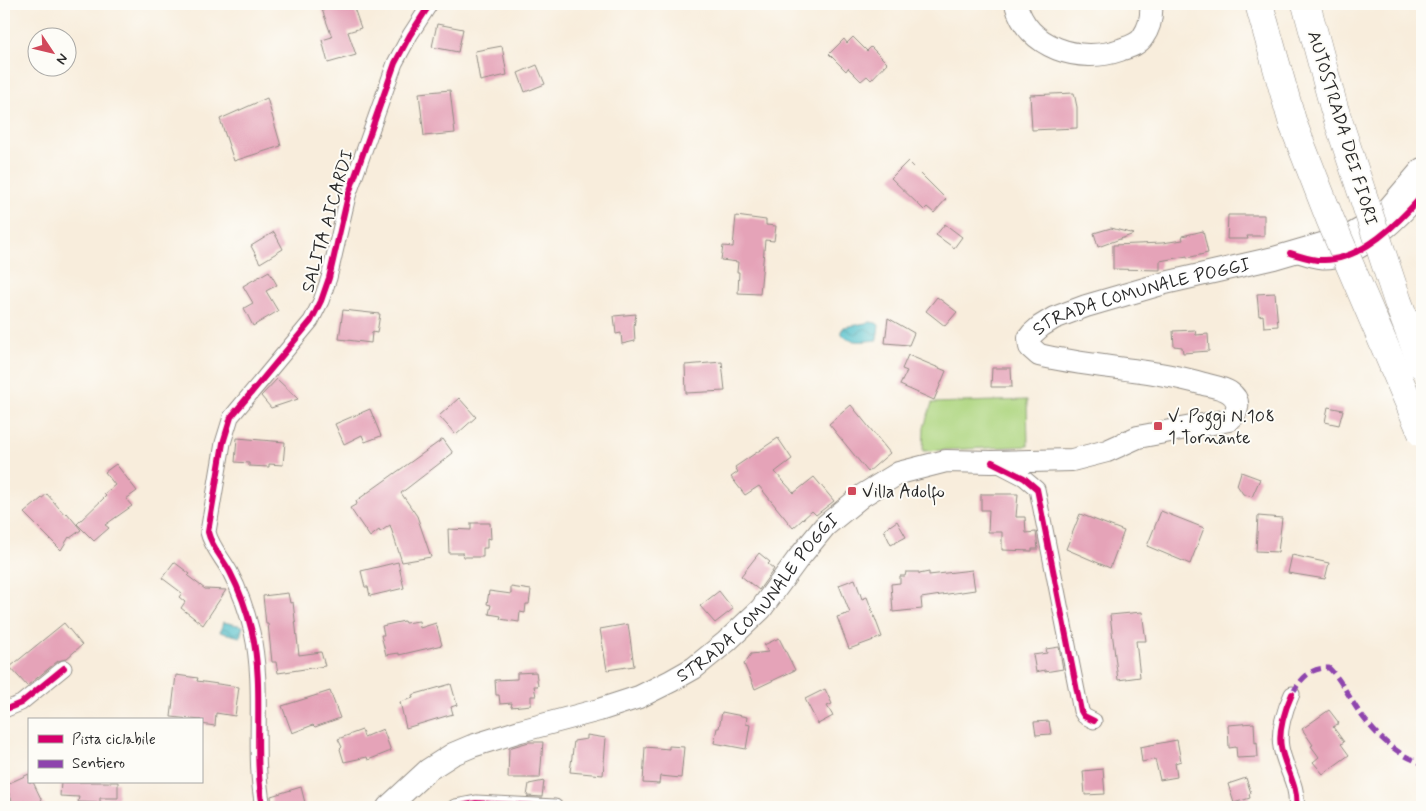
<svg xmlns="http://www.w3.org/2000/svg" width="1426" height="811" font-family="Mynerve,sans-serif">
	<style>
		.green { fill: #add57f; stroke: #6c8055 }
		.water { fill: url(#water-waves); stroke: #3f767b }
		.building { fill: #e5a3b8 }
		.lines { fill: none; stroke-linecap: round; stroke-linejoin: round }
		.street-casing { stroke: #928c84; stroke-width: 17 }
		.secondary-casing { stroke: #928c84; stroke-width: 24 }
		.highway-casing { stroke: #928c84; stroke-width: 29 }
		.street { stroke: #fff; stroke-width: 15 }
		.secondary { stroke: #fff; stroke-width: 22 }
		.highway { stroke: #fff; stroke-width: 28 }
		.highway-bridge-casing { stroke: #928c84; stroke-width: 29; stroke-linecap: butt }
		.highway-bridge { stroke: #fff; stroke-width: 28 }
		.quiet { stroke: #8e44ad; stroke-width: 5; stroke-dasharray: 10 5; stroke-linecap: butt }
		.cycleway-casing { stroke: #fdfcf7; stroke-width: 9 }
		.cycleway { stroke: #d6006c; stroke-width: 6 }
		.poi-dot { fill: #d1495b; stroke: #fdfcf7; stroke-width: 2 }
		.labels { text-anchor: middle; stroke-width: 4; stroke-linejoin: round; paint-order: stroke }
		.street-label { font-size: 18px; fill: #2b2b2b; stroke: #fdfcf7 }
		.poi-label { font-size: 18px; fill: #2b2b2b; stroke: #fdfcf7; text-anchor: start }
	</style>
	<defs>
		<pattern id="water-waves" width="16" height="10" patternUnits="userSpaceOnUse" patternTransform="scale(1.25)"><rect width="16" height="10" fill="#53c0cb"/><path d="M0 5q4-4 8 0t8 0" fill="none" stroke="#459ca5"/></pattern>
	</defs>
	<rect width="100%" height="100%" fill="#fdfcf7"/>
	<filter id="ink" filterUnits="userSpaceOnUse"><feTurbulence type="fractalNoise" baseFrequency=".02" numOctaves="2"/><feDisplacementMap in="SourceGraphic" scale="10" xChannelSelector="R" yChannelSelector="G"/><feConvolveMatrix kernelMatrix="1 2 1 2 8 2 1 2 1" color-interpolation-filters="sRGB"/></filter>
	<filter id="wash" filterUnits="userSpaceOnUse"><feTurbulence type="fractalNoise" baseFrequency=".0096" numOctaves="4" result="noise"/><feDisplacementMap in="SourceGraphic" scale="20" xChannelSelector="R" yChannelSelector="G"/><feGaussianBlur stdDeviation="1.12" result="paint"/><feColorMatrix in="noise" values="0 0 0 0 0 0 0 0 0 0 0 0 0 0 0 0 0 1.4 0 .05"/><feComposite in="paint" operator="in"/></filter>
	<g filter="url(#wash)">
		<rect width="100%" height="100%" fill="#f8eddc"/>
		<polygon class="green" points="1027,400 1028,446 923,451 924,427 932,403"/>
		<g class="water">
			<path d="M871,322L876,323L879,325L877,340C865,341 845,345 841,331L844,327Z"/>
			<polygon points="223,622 243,626 240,637 220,632"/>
		</g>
		<g id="blocks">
			<g class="building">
				<polygon points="320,4 349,4 351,9 354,8 361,28 348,32 356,55 328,63 322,40 332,37"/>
				<polygon points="437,24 463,29 458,52 432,47"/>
				<polygon points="853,37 867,51 871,47 887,63 871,80 867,76 861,81 848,68 846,71 829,54 844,39 847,43"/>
				<polygon points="502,46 507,75 480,81 475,51"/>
				<polygon points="537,65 545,84 525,92 518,73"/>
				<polygon points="450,90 455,133 424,136 419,93"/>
				<polygon points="1074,93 1077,107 1077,128 1032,130 1030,95"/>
				<polygon points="267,98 281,146 234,161 220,119"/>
				<polygon points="908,161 946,199 934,213 927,207 924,210 891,178"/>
				<polygon points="1228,215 1264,215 1264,236 1247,236 1248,239 1227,239"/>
				<polygon points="736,216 766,220 766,225 776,226 774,241 765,240 760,294 738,293 739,272 737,272 738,262 721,260 723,246 733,247"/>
				<polygon points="945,224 962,237 954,248 936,235"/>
				<polygon points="1111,228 1134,234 1098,247 1094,233"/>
				<polygon points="1203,231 1208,253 1187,258 1187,256 1160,261 1160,270 1113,269 1113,245 1162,243 1183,240 1182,236"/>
				<polygon points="274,232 283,249 260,263 251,246"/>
				<polygon points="269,271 277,285 266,291 278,311 253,326 244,308 253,303 243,286"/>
				<polygon points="1275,293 1278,326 1264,327 1263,315 1259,316 1257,294"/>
				<polygon points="937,297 957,312 945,326 926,311"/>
				<polygon points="343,310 380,314 377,333 372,332 371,343 339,339"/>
				<polygon points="636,314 634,326 635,341 622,344 621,333 616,334 614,316"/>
				<polygon points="888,318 914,333 909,345 885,343"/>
				<polygon points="1195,330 1196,335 1208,334 1209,351 1183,353 1182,347 1174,346 1173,331"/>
				<polygon points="908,355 946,371 934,400 900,385 907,371 902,369"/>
				<polygon points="722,362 725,391 686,393 685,365"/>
				<polygon points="992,368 1011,368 1012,387 991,387"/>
				<polygon points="277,379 298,399 271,408 261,396"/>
				<polygon points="459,398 476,417 456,435 439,416"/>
				<polygon points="851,405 890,453 868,472 829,424"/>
				<polygon points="1328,407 1343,410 1339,425 1325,422"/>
				<polygon points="370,409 381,436 365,442 362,435 344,444 335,424"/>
				<polygon points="237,438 285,442 283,465 269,464 269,467 249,466 249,463 235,462"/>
				<polygon points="778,438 792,459 775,472 794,493 814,477 834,501 816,515 812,511 793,528 759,486 745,495 731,477 738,472 735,467"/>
				<polygon points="443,439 453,453 401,493 417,516 431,557 402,562 390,525 380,532 379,530 370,537 350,508 357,504 356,501"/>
				<polygon points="116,464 137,491 126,499 132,506 105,525 109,528 94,541 77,524 106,496 104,494 115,485 105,472"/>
				<polygon points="1241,472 1260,479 1252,497 1243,494 1237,485"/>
				<polygon points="47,494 65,515 67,513 81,530 70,538 69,537 61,550 24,513"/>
				<polygon points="981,494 1018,494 1016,517 1025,517 1026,533 1036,532 1038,549 1032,549 1032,551 1002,550 1002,532 988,532 989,510 981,510"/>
				<polygon points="1161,511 1204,528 1190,564 1147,546"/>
				<polygon points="1080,514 1124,531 1110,568 1066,549"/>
				<polygon points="1258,516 1282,518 1278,552 1256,551"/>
				<polygon points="897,521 906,537 891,545 884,530"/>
				<polygon points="471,523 490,523 491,539 487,538 487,548 483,548 483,557 464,557 463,553 449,553 448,529 471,530"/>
				<polygon points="759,553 770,562 768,564 774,569 759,590 741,576"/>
				<polygon points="1292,555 1329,563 1325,579 1288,573"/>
				<polygon points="174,562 190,574 188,576 205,589 226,590 203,625 181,608 185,602 179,597 182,593 162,578"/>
				<polygon points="398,562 404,588 370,596 368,587 365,587 361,571"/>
				<polygon points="972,570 975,590 921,598 922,609 893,612 891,584 900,583 900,576 905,576 906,572 919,572 919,574 929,572 929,575"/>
				<polygon points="855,579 862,599 867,597 882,637 849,649 837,617 850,613 839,585"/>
				<polygon points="511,587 531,590 529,604 526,604 525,613 520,612 519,622 500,619 501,616 489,614 491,605 487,604 489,591 511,594"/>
				<polygon points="719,591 733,609 715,623 700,606"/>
				<polygon points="288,593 290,603 293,602 299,655 321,652 325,666 278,673 276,662 272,662 268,624 266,624 263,596"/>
				<polygon points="1142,612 1146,641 1136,641 1140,677 1118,680 1110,615"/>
				<polygon points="404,621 405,623 419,621 420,628 436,623 442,645 399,655 399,653 386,655 381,635 384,635 382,626"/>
				<polygon points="64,623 82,645 66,659 58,661 27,686 10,667"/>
				<polygon points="628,624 634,666 607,670 600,629"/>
				<polygon points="779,638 795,670 755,689 744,664 751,654 768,652 764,645"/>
				<polygon points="1059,647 1063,669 1045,672 1045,670 1036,672 1033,655 1047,653 1046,649"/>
				<polygon points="536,672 538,686 534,686 536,696 531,696 531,705 511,707 512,703 500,704 499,695 496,695 495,680 517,679 517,673"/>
				<polygon points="176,675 198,678 197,681 239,687 235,716 216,713 215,726 201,724 201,720 171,717"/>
				<polygon points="451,684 457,705 451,707 453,714 406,728 400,702 413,698 412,695"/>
				<polygon points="825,689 832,704 827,706 833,716 818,724 805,699"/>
				<polygon points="330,691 340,718 315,727 313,725 292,733 282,706"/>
				<polygon points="1329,710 1339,723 1333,727 1344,742 1341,744 1349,755 1323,774 1313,762 1319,757 1311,746 1313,745 1302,729"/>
				<polygon points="722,712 747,717 746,724 750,725 746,749 714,743 717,728 719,728"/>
				<polygon points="1049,721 1051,734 1036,735 1034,722"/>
				<polygon points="1254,723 1255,743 1257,742 1258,757 1237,758 1236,747 1229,748 1228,725"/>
				<polygon points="383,729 391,751 368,760 367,757 344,762 340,749 342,747 338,739 362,730 364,737"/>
				<polygon points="587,735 606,738 603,775 570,772 574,741 587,739"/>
				<polygon points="1177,740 1181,761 1175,763 1177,777 1160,780 1155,759 1142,762 1140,747"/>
				<polygon points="529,742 543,742 540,778 508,778 509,748"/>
				<polygon points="669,746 684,747 681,778 660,776 659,784 643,783 645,747 669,749"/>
				<polygon points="1103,769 1105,794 1085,795 1083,771"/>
				<polygon points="29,774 29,782 33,782 45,807 15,807 5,785"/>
				<polygon points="1246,778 1251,793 1249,794 1250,798 1234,803 1228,784"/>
				<polygon points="544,781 542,797 527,796 529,784"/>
				<polygon points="61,782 118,782 118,798 100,798 100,803 78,802 79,797 60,796"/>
				<polygon points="301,787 306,807 272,807 271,796"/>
			</g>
		</g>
	</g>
	<g filter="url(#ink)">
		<use href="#blocks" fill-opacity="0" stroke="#928c84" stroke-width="1"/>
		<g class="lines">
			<g class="street-casing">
				<g id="street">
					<path d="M1292,253C1302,256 1312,260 1323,261C1359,262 1400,221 1422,196"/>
					<polyline points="997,464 1024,478 1037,489 1081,711 1084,716 1094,721"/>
					<path d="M1292,694C1285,709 1278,731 1281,747C1284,767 1299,786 1296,807"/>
					<polyline points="4,710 21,703 64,668"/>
					<path d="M263,807C252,750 265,690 252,632C247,611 240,591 230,572C223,559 211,546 208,532L223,443L231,417L311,321L321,301L329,278L348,196L395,63L410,35L430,4"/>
					<polyline points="455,807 476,803 555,807"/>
				</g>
			</g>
			<g class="secondary-casing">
				<g id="secondary">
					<path d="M1016,4C1027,48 1080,64 1120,50C1128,47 1138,45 1143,37C1150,27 1152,15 1151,4"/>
					<path id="s1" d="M388,807L428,770L453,754L472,746L520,731L599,710L639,697L671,681L694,668L726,642L761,609L797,560L825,526L863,495L899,473L946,461L992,462L1072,460L1107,451L1138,437L1229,420C1239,412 1241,400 1229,392C1223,388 1212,386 1204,384C1150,368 1093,368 1039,355L1030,347L1029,338L1032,334L1041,326L1054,318L1086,306L1165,283L1274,258L1349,236L1368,225L1388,209L1422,169"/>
				</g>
			</g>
			<g class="highway-casing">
				<g id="highway">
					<polyline points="1259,4 1293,124"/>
					<polyline points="1306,4 1334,108"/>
				</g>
			</g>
			<use href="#street" class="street"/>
			<use href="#secondary" class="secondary"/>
			<use href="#highway" class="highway"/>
			<g class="highway-bridge-casing">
				<g id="highway-bridge">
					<polyline points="1334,108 1398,302 1422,365"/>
					<polyline points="1293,124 1330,219 1422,433"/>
				</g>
			</g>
			<use href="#highway-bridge" class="highway-bridge"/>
			<path class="quiet" d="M1292,694C1301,679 1310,667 1329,668C1343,682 1350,700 1362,716C1377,736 1398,756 1422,763"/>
			<g class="cycleway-casing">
				<g id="cycleway">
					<path d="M1290,253C1301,256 1313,261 1324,260C1362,260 1399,222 1422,196"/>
					<polyline points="992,462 1024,478 1037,489 1081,711 1084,716 1094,721"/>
					<path d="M1292,694C1285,709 1278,731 1281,747C1284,767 1299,786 1296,807"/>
					<polyline points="4,710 21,703 64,668"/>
					<path d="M263,807C252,750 265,690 252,632C247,611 240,591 230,572C223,559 211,546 208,532L223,443L231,417L311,321L321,301L329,278L348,196L395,63L410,35L430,4"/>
					<polyline points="455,807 476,803 555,807"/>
				</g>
			</g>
			<use href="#cycleway" class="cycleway"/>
		</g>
	</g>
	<g class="poi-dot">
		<rect x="1153" y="421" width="10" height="10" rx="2.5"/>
		<rect x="847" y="486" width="10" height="10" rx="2.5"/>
	</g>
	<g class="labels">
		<g class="street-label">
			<text transform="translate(1343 128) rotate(73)" y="6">AUTOSTRADA DEI FIORI</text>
			<text transform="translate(327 221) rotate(-74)" y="6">SALITA AICARDI</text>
			<text dy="6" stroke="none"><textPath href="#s1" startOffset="1335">STRADA COMUNALE POGGI</textPath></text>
			<text dy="6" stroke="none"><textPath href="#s1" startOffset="436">STRADA COMUNALE POGGI</textPath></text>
		</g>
		<g class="poi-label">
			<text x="1168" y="422">V. Poggi N.108<tspan x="1168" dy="21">1 Tornante</tspan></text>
			<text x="862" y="497">Villa Adolfo</text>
		</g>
	</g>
	<rect width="1426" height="811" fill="none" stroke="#fdfcf7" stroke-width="20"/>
	<rect x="28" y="718" width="175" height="65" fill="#fdfcf7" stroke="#a9a8a5"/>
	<rect x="38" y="735" width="25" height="8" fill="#d6006c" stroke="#a9a8a5"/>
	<text x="72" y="744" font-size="15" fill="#2b2b2b">Pista ciclabile</text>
	<rect x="38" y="760" width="25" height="8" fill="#8e44ad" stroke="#a9a8a5"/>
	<text x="72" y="768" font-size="15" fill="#2b2b2b">Sentiero</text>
	<g transform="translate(52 52) rotate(125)"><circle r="24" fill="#fdfcf7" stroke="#a9a8a5"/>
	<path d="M0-4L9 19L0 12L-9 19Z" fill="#d1495b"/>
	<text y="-8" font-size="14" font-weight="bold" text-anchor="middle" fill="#2b2b2b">N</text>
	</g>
</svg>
